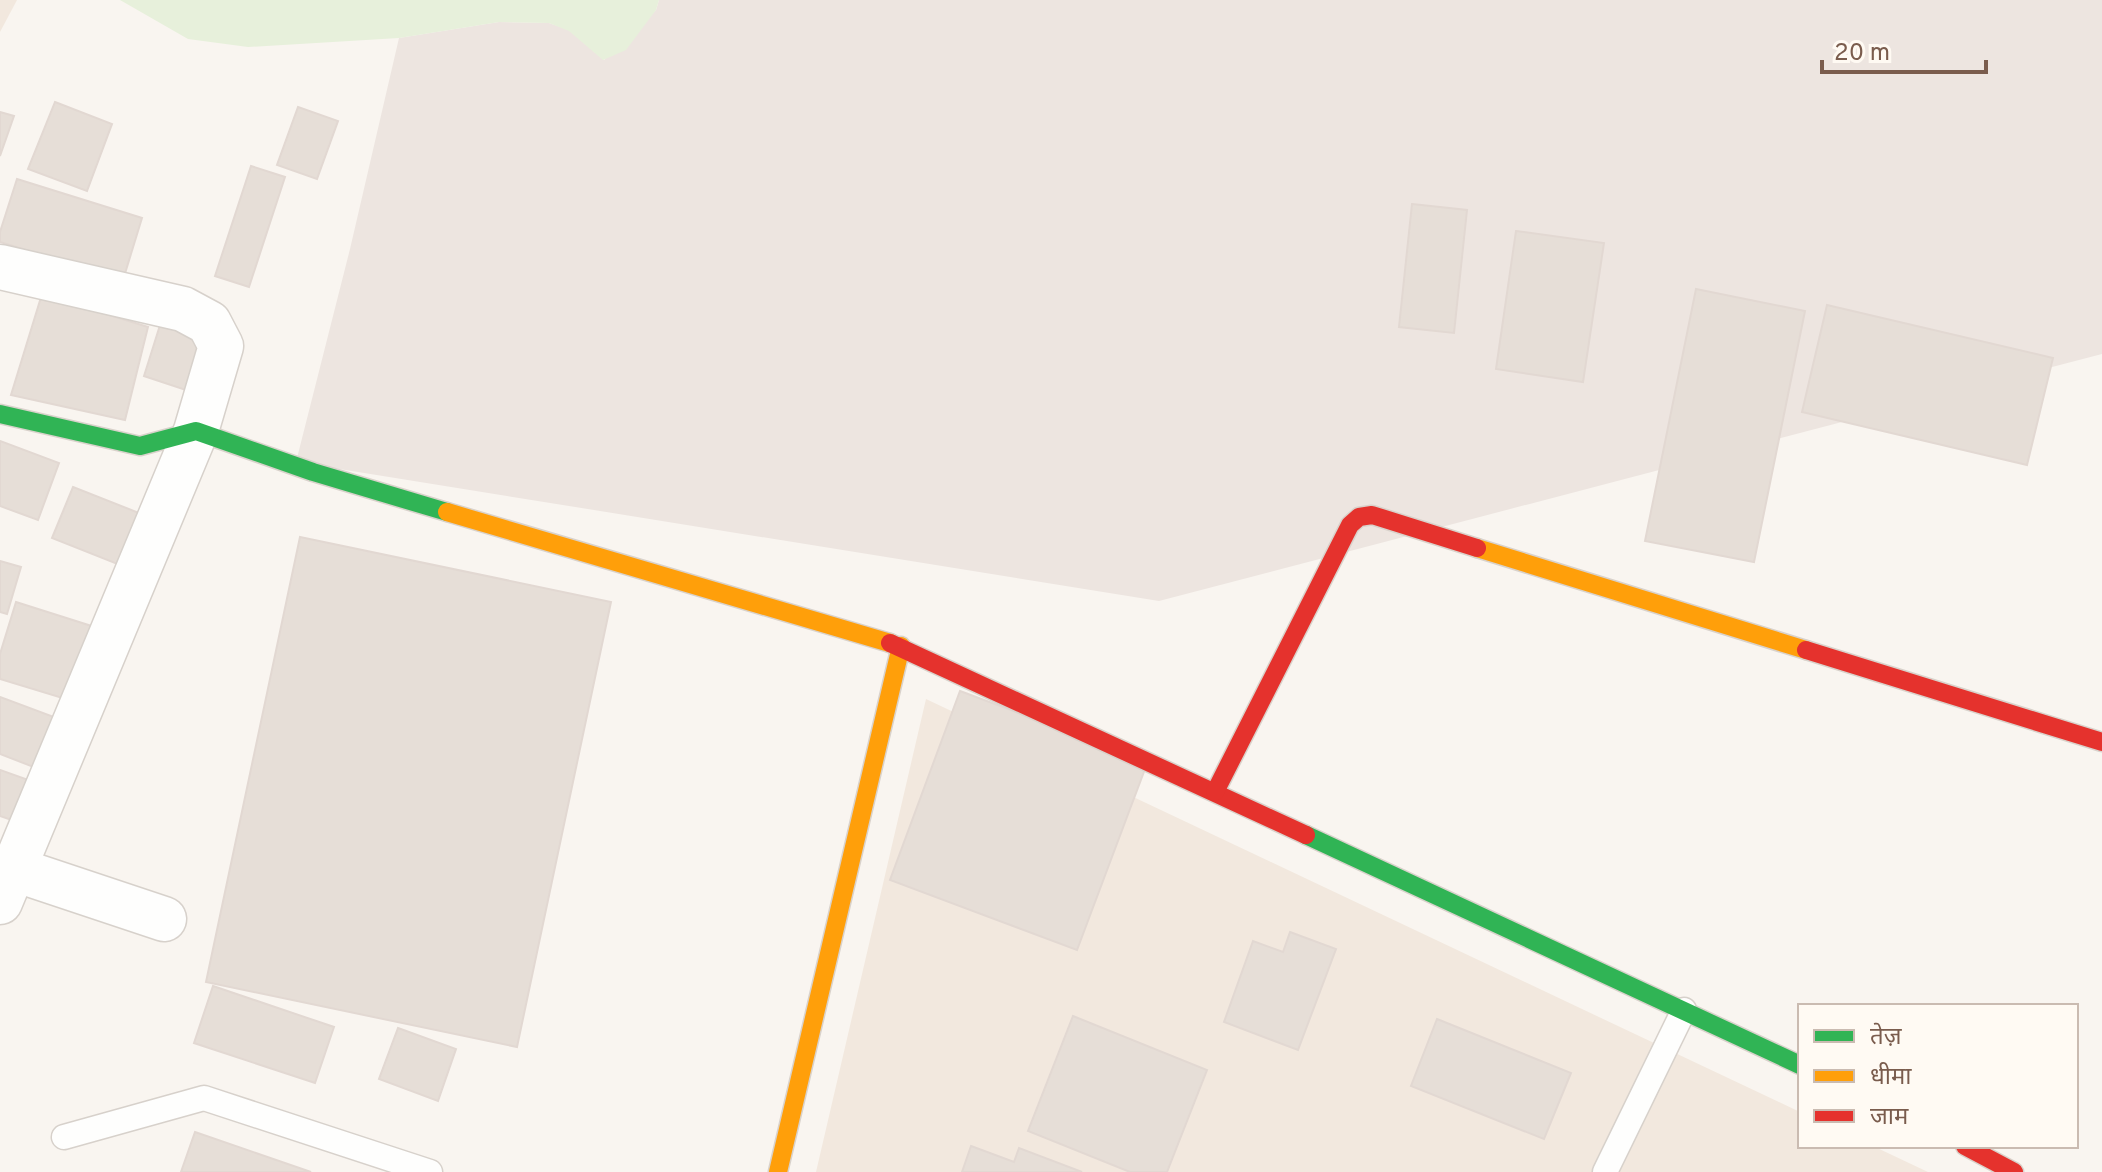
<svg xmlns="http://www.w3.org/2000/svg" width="2102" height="1172" font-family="Overpass,'Noto Sans Devanagari',sans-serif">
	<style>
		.residential { fill: #f2e8de }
		.industrial { fill: #ede5e0 }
		.green { fill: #e7f0db }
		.building { fill: #e6ded7; stroke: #e2d8d2; stroke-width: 2 }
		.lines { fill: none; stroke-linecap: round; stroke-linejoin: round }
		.lane-casing { stroke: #d7d1cb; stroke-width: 27 }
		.street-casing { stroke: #d7d1cb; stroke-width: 47 }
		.fast-casing { stroke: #d9d2cb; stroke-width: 21 }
		.slow-casing { stroke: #d9d2cb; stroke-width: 21 }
		.jam-casing { stroke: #d9d2cb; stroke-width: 21 }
		.lane { stroke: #fefefd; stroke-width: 24 }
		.street { stroke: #fefefd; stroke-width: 44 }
		.fast { stroke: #30b455; stroke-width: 18 }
		.slow { stroke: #ff9f0a; stroke-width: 18 }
		.jam { stroke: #e5322d; stroke-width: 18 }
	</style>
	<rect width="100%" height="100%" fill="#f9f5f0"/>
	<g class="residential">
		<polygon points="0,0 17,0 0,32"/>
		<polygon points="926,699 1800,1112 1800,1146 1873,1146 1928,1172 816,1172"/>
	</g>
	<polygon class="industrial" points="659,0 2102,0 2102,354 1159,601 296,462 350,249 399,38 499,22 549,23 569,30 604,60 656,10"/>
	<polygon class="green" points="120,0 659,0 656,10 626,50 603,60 569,31 549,23 499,22 399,38 248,47 188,39"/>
	<g class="building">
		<polygon points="55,102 112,124 87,191 28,169"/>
		<polygon points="298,107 338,121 317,179 277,165"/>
		<polygon points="0,112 14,116 0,156"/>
		<polygon points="251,166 285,177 249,287 215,276"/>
		<polygon points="17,179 142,218 123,280 0,242 0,232"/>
		<polygon points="1412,204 1467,210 1454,333 1399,327"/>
		<polygon points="1516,231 1604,243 1583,382 1496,369"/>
		<polygon points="1696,289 1805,311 1754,562 1645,541"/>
		<polygon points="42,294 148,327 125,420 11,395"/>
		<polygon points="1827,305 2053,358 2027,465 1802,412"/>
		<polygon points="161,322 215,339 198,394 144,376"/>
		<polygon points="0,441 59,463 38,520 0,506"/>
		<polygon points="73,487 139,513 120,565 52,538"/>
		<polygon points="300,537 611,602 517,1047 206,982"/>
		<polygon points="0,561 21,567 7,614 0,612"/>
		<polygon points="16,602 101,629 79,703 0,679 0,654"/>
		<polygon points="960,691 1148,761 1077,950 890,880"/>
		<polygon points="0,697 62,720 44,771 0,754"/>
		<polygon points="0,770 37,783 23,824 0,816"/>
		<polygon points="1290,932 1336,949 1298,1050 1224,1022 1253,941 1283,952"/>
		<polygon points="213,986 334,1027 315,1083 194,1043"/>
		<polygon points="1073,1016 1207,1070 1167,1172 1130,1172 1028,1131"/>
		<polygon points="1437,1019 1571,1073 1544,1139 1411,1086"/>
		<polygon points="398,1028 456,1049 438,1101 379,1079"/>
		<polygon points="195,1132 311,1172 181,1172"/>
		<polygon points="971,1146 1014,1162 1019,1148 1082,1172 962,1172"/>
	</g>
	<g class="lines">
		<g class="lane-casing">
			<g id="lane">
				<polyline points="64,1137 204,1098 430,1172"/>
				<polyline points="1605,1172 1684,1010"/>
			</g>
		</g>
		<g class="street-casing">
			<g id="street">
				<polyline points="0,267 183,309 209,323 221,346 196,431 0,902"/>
				<polyline points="14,869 164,919"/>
			</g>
		</g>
		<g class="fast-casing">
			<g id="fast">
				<polyline points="0,414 140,446 196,431 313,472 447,512"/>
				<polyline points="1306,835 1800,1065"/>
			</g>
		</g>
		<g class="slow-casing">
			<g id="slow">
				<polyline points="447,512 890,643"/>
				<polyline points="1477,548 1806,650"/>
				<polyline points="778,1172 901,646"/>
			</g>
		</g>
		<g class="jam-casing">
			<g id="jam">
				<polyline points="890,643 1306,835"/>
				<polyline points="1806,650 2102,742"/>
				<polyline points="1215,792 1350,525 1359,517 1372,515 1477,548"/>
				<polyline points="1965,1146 2014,1172"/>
			</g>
		</g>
		<use href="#lane" class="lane"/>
		<use href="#street" class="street"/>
		<use href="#fast" class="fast"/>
		<use href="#slow" class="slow"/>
		<use href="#jam" class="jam"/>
	</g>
	<rect x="1798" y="1004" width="280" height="144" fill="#fffaf3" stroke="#cabbb1" stroke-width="2"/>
	<rect x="1814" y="1030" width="40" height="12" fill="#30b455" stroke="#cabbb1" stroke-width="2"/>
	<text x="1870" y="1044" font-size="24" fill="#7a5c4d">तेज़</text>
	<rect x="1814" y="1070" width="40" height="12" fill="#ff9f0a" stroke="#cabbb1" stroke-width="2"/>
	<text x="1870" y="1084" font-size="24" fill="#7a5c4d">धीमा</text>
	<rect x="1814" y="1110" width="40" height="12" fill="#e5322d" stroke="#cabbb1" stroke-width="2"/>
	<text x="1870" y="1124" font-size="24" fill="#7a5c4d">जाम</text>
	<path d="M1822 60v12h164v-12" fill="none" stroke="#7a5c4d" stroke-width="4"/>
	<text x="1834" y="60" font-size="24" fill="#7a5c4d" stroke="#fffaf3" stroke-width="6" paint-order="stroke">20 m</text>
</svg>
